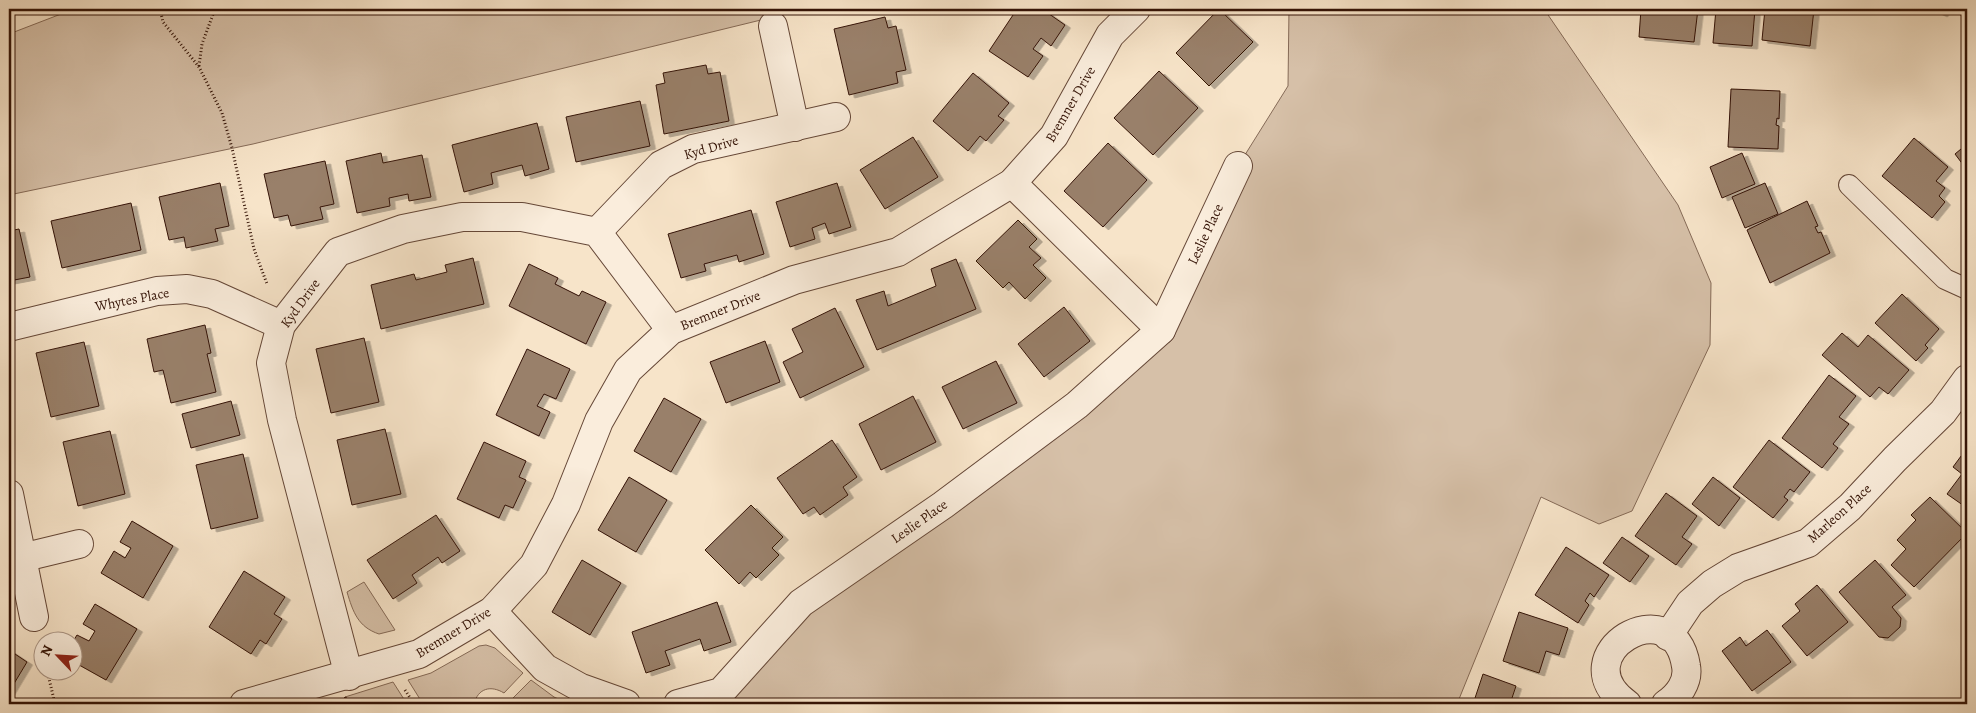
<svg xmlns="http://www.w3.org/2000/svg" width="1976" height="713" font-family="Alegreya,serif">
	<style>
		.green { fill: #d6c0a8; stroke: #856a57 }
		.building { fill: #99806b; stroke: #341306; filter: url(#shadow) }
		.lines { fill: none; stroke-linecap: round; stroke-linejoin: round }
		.lane-casing { stroke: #654737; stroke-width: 22 }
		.street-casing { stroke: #654737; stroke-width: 30 }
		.path { stroke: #341306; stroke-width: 3; stroke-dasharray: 1 2.5; stroke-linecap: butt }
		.lane { stroke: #faeddc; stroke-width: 20 }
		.street { stroke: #faeddc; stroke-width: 28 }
		.labels { text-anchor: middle; stroke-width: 5; stroke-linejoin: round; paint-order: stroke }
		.street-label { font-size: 14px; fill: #341306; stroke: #faeddc }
	</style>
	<defs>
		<filter id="shadow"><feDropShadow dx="5.5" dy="3" stdDeviation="0" flood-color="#0004"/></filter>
	</defs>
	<rect width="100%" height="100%" fill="#f7e4c9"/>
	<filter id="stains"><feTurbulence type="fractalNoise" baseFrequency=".004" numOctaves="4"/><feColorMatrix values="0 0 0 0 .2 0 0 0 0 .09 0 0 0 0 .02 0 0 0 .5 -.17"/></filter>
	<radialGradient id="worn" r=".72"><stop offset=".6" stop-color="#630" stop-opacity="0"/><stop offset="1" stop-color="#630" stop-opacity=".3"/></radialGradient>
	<g class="green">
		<polygon points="74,9 806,9 253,144 9,195 9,34"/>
		<polygon points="1289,9 1544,9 1678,205 1711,283 1710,345 1632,511 1599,524 1541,497 1457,704 707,704 801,603 1161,330 1238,166 1288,86"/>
		<path d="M364,582L395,630L379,634C358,627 353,612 347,592Z"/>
		<path d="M486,645L495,648L523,673L504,693C491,685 478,688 474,704H423L408,680L431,673L479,646Z"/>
		<polygon points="531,680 554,697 569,704 507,704"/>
		<polygon points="393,682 407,704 356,704 345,697"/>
	</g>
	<g class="building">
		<polygon points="1017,9 1042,9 1065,25 1051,46 1041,38 1033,49 1043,56 1028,77 989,51"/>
		<polygon points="1219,9 1253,42 1209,86 1176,53"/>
		<polygon points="1641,9 1698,9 1694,42 1639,37"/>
		<polygon points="1716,9 1755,9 1752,46 1713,43"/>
		<polygon points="1765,9 1814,9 1810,46 1762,40"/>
		<polygon points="1931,9 1945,9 1942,14"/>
		<polygon points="1961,9 1967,9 1967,18 1959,14"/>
		<polygon points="885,17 888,28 896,26 906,70 896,72 898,83 849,95 834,29"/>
		<polygon points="706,65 708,74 720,72 729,121 664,134 656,85 665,83 663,73"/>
		<polygon points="1159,71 1198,108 1153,155 1114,118"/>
		<polygon points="973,73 1009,103 998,116 1004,120 986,141 980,136 968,151 933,121"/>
		<polygon points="1731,89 1780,91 1779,119 1777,118 1776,125 1779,126 1778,149 1728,147"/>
		<polygon points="640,101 650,146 576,162 566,117"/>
		<polygon points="537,123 549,169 525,176 522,165 491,173 493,184 464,192 452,145"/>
		<polygon points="913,137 938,177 885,209 860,170"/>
		<polygon points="1914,138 1948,167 1936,181 1945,188 1939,196 1945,202 1932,218 1882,176"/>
		<polygon points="1108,143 1147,180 1103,227 1064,191"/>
		<polygon points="1967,144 1967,170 1955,154"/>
		<polygon points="381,153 383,163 422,155 431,197 409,201 408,194 389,198 390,206 357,213 346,161"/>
		<polygon points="1742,153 1755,184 1722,198 1710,167"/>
		<polygon points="325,161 334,204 320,207 323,219 291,226 288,215 274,218 264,174"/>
		<polygon points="220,183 229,226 215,229 218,241 186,248 184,237 169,240 159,197"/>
		<polygon points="837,183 851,227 829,234 825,223 812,228 815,239 790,247 776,202"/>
		<polygon points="1765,183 1778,214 1745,228 1732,197"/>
		<polygon points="1807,201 1818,226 1815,227 1818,233 1821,232 1830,253 1770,283 1747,230"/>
		<polygon points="131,203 141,250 62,268 51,221"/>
		<polygon points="751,210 764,254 739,262 737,255 704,264 706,271 681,278 668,234"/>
		<polygon points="1018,220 1037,239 1029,247 1041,258 1033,265 1046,278 1025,299 1009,282 1003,288 976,261"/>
		<polygon points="19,229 30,277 9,281 9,231"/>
		<polygon points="473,258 484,304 381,329 371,285 414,274 416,280 447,272 445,265"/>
		<polygon points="956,259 976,309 877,350 856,300 884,291 888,306 936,286 931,269"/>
		<polygon points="529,264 558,278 555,284 579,296 582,291 606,302 586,344 509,306"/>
		<polygon points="1902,294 1939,329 1925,345 1928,348 1916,361 1875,323"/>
		<polygon points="1064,307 1090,341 1044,377 1018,344"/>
		<polygon points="835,308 864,367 800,398 783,362 803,352 792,329"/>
		<polygon points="205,325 211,353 207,354 216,392 171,403 163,370 154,372 147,339"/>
		<polygon points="1842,333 1858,347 1868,335 1909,370 1888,394 1879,387 1870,397 1822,355"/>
		<polygon points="364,338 379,402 331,413 316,349"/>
		<polygon points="765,341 780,382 726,403 710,362"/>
		<polygon points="84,342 99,406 51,417 36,353"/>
		<polygon points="527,349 570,369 556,399 544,394 537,406 550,412 539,436 496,415"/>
		<polygon points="996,361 1017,403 963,429 942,387"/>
		<polygon points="1829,375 1856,396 1839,417 1849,424 1833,444 1838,448 1822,468 1782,438"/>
		<polygon points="913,396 936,442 881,470 859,424"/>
		<polygon points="664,398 701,419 671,472 634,451"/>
		<polygon points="231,401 240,435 191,448 182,414"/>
		<polygon points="385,429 401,494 352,505 337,440"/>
		<polygon points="110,431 125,494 78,506 63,442"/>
		<polygon points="832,440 857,477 843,487 848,495 820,515 814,507 803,514 777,478"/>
		<polygon points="1769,440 1810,472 1794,492 1790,489 1784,497 1788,500 1773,518 1733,487"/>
		<polygon points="484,442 526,461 519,477 526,480 513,508 505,505 499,518 457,499"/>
		<polygon points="1967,448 1967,508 1947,494 1962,474 1953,467"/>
		<polygon points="243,454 258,518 211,529 196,465"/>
		<polygon points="629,477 667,500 636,552 598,530"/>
		<polygon points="1713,477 1740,498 1719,526 1692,504"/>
		<polygon points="1666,493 1697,516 1682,537 1692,544 1676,565 1635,536"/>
		<polygon points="1930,497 1967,533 1914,587 1891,565 1906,549 1897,540 1916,520 1911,515"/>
		<polygon points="751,505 783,537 772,548 779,555 756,578 750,572 739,584 705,550"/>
		<polygon points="436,515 460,551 442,563 438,557 412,575 417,583 393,599 367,560"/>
		<polygon points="132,521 173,546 143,598 101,573 114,551 125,558 131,548 120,542"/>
		<polygon points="1622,537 1649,556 1630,582 1603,563"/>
		<polygon points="1566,547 1609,575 1594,597 1590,593 1585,601 1589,605 1578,623 1535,595"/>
		<polygon points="582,560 621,583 590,635 552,612"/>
		<polygon points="1875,560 1906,595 1892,607 1901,618 1900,627 1888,638 1879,637 1839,592"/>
		<polygon points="244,571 285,597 274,614 282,619 266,644 260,640 251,654 209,627"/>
		<polygon points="1817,585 1848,622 1807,656 1782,626 1800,611 1795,604"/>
		<polygon points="717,602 731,642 704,651 700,639 665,651 670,665 646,673 632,632"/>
		<polygon points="95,604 137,629 106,680 72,661 72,643 77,635 89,641 95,631 83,624"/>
		<polygon points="1519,612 1568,628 1559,655 1546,651 1539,673 1503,661"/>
		<polygon points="1767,630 1791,662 1752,691 1722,651 1740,637 1746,646"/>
		<polygon points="9,650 27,662 9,692"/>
		<polygon points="1483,674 1516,686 1510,704 1473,704"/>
		<polygon points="345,697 356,704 339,704"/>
	</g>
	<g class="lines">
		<g class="lane-casing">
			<polyline id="lane" points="1849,185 1945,279 1967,289"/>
		</g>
		<g class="street-casing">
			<g id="street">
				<polyline points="773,26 795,127"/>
				<polyline points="1012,183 1161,330"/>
				<polyline points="597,232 661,165 693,149 836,117"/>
				<polyline points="9,327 157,291 187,289 212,294 281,325"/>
				<polyline points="9,494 34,617"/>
				<polyline points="21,558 79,544"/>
				<polyline points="492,611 545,668 581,688 626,704"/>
				<polyline points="1668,636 1690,603 1712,584 1738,568 1808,543 1850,507 1895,459 1943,412 1967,379"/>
				<polyline points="349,676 282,420 271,363 281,325 338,252 403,229 462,217 522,217 597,232 671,330"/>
				<polyline points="244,704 419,654 492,611 534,565 566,504 599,421 628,370 671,330 794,280 898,252 1012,183 1054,136 1110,35 1136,9"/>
				<polyline points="678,704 721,692 801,603 943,505 1077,405 1161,330 1238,166"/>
				<path d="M1627,704C1559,655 1674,586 1686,666C1689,682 1678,696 1666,704"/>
			</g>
		</g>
		<g class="path">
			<polyline points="160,9 163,22 199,67 222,113 232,148 254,249 267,284"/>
			<polyline points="199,66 202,44 215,9"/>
			<polyline points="47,670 55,704"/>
			<polyline points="405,690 414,704"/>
		</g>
		<use href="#lane" class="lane"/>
		<use href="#street" class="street"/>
	</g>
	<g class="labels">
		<g class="street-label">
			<text transform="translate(1070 104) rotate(-60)" y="5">Bremner Drive</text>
			<text transform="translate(711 147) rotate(-16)" y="5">Kyd Drive</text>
			<text transform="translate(1205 234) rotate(-65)" y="5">Leslie Place</text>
			<text transform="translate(132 299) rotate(-11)" y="5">Whytes Place</text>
			<text transform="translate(300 303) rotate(-54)" y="5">Kyd Drive</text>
			<text transform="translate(720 310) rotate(-22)" y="5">Bremner Drive</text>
			<text transform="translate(1839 513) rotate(-42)" y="5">Marleon Place</text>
			<text transform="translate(919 521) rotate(-35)" y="5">Leslie Place</text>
			<text transform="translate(453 632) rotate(-31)" y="5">Bremner Drive</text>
		</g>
	</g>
	<rect width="1976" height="713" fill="none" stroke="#f7e4c9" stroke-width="30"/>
	<rect x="10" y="10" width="1956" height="693" fill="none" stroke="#341306" stroke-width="2.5"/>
	<rect x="15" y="15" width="1946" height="683" fill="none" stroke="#341306"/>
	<g transform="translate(58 656) rotate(295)"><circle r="24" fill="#faeddc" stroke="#ab9686"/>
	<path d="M0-4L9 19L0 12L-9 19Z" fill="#8f2418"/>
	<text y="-8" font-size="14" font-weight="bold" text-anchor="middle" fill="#341306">N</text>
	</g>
	<rect width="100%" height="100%" filter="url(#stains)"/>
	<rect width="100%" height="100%" fill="url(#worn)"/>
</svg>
